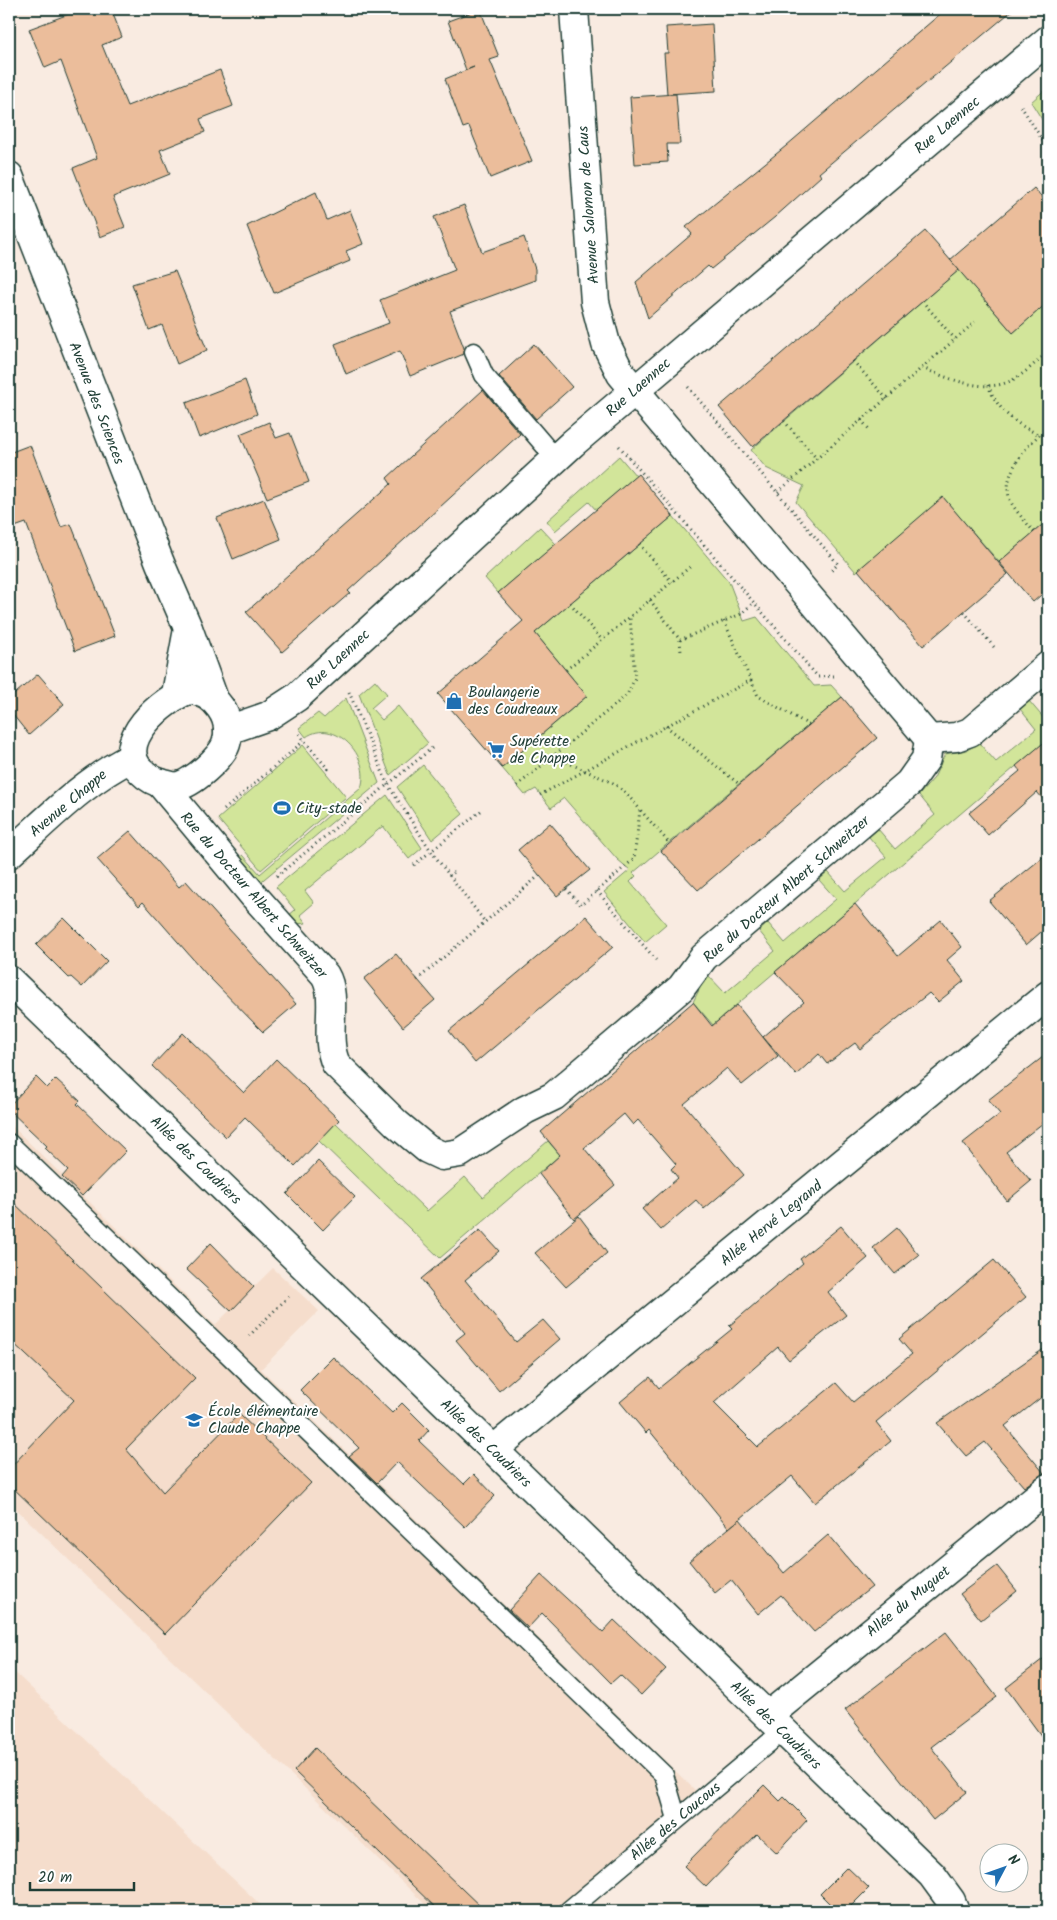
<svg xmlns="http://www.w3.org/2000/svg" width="1057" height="1920" font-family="Kalam,sans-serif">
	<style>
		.built { fill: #f5ddcc }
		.green { fill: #d2e59a; stroke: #789167 }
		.building { fill: #ebbd9b; stroke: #1f3d34 }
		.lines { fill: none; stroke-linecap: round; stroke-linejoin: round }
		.service-casing { stroke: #1f3d34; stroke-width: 21 }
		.minor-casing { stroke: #1f3d34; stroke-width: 31 }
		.tertiary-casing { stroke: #1f3d34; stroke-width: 31 }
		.path { stroke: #1f3d34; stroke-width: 3; stroke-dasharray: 1 4; stroke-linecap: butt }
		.service { stroke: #fff; stroke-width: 18 }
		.minor { stroke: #fff; stroke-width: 28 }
		.tertiary { stroke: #fff; stroke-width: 28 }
		.labels { text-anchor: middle; stroke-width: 4; stroke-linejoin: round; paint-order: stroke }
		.street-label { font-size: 15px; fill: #1f3d34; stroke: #fff }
		.poi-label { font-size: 15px; fill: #1f3d34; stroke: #fff; text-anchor: start }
	</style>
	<rect width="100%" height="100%" fill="#f9ebe1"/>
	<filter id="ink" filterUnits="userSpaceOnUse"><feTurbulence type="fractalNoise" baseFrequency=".02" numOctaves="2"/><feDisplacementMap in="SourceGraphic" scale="10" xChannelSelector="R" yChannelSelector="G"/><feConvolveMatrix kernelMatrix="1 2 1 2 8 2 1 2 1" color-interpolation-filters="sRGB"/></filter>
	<g filter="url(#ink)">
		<g class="built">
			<polygon points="9,1123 215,1325 273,1268 319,1311 261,1369 698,1793 553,1911 432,1911 9,1502"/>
			<polygon points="9,1667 267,1911 9,1911"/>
		</g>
		<g class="green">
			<polygon points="1048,87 1048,100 1046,102 1048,105 1048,129 1031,102"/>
			<polygon points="959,270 1013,333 1048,302 1048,520 999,562 943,498 856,572 796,502 804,486 766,468 751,450"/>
			<polygon points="619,456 636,476 596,510 589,502 555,531 547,521"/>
			<polygon points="673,516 729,582 744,621 757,617 814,686 831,685 842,697 633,873 636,876 630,882 666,924 645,942 604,892 630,870 617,859 564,798 551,808 536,789 525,795 502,768 587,696 535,633"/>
			<polygon points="540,527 556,544 498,593 485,578"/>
			<polygon points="375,680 387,694 371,708 382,720 398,706 428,743 390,775 359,694"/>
			<path d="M346,698L379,783L258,884L239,858L243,855L260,874L361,788C372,756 334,717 306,737L299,728L318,713L324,718Z"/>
			<polygon points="1029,701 1046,721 1048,719 1048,739 713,1025 693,1002 707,974 725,993 775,951 759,931 768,923 785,943 836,899 819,880 828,872 845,891 886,857 869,837 878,829 895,849 935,815 919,795 934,778 945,754 967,750 979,743 996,762 1036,729 1020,709"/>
			<polygon points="303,745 346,797 261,870 218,819"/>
			<polygon points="423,765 463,814 432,840 397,787"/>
			<polygon points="387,795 422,848 409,859 383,826 305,891 314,903 300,915 306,923 296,924 288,916 295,910 276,887"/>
			<polygon points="336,1123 427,1211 465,1177 483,1197 548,1141 560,1155 440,1258 319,1141"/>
		</g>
		<g class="building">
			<polygon points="82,9 111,9 122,37 102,45 127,106 220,70 233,106 200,119 205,132 160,150 170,174 113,197 125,227 100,237 73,168 97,158 61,61 45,68 29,29"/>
			<polygon points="480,9 499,57 490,60 532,161 490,178 469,126 463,128 445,79 474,67 466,70 448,21"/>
			<polygon points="946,9 1014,9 819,173 821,176 775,217 711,269 708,266 648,318 636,282 692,234 686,227 786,146"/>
			<polygon points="712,24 716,91 667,94 664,53 668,53 666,27"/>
			<polygon points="676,94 680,144 667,144 668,162 635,164 630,97"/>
			<polygon points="1034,188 1048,204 1048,302 1013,333 950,260"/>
			<polygon points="316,192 327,220 350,210 363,244 346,251 350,261 274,293 247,226"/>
			<polygon points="464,205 482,252 524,237 535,269 535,280 450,311 464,348 464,354 410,376 400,351 346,374 335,344 389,323 380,300 455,270 434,217"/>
			<polygon points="925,231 959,270 753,447 719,407"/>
			<polygon points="175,271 207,350 177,364 162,325 149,330 132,284"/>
			<polygon points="534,344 572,387 536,419 499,376"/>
			<polygon points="245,380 257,414 199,438 186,403"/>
			<polygon points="483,390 520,434 348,591 350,593 282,652 246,612 391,484 387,478"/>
			<polygon points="269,422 276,438 290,433 309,482 267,498 240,434"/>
			<polygon points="30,445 61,527 71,524 115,636 75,651 26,523 9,529 9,453"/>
			<polygon points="638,474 673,516 535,633 587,696 502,768 438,694 523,621 498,593"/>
			<polygon points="943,497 1008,574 923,646 858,570"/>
			<polygon points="264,499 281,539 233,559 217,518"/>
			<polygon points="1048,520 1048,589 1033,602 999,562"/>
			<polygon points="38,674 64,704 29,735 9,710 9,699"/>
			<polygon points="842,697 877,738 698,890 661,851"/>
			<polygon points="1048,739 1048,805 1037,792 988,835 969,813 1020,771 1016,766"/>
			<polygon points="550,823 590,870 557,896 518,850"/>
			<polygon points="130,831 179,887 186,881 296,1004 263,1032 206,974 143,902 139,906 97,859"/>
			<polygon points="1048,853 1048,926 1026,945 989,901"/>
			<polygon points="855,904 898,956 941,920 962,947 947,960 964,981 938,1002 929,993 860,1049 855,1043 827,1064 819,1054 796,1075 763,1037 804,1002 775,972"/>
			<polygon points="586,916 613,947 475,1063 449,1031"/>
			<polygon points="64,918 107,961 82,987 71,977 69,978 36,945"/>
			<polygon points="396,954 435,1000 403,1027 364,979"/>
			<polygon points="693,1002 712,1026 737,1005 778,1056 742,1085 727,1068 684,1104 744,1175 704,1209 696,1200 661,1230 642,1209 678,1178 671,1169 676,1164 638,1120 633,1125 624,1114 584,1148 615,1185 574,1219 539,1174 560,1155 541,1132"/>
			<polygon points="183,1033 244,1093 276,1059 339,1120 295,1166 245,1117 226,1137 152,1066"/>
			<polygon points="1048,1053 1048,1119 1006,1152 1031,1181 1007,1201 963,1143 1000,1114 988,1100"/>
			<polygon points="36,1077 47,1088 56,1079 80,1101 77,1104 126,1151 82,1196 62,1177 68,1170 45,1148 47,1146 9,1110 9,1106"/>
			<polygon points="318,1161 355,1197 323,1230 287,1194"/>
			<polygon points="9,1198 195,1378 126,1449 163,1492 239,1414 311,1483 165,1634 9,1484 9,1469 74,1400 9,1339"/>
			<polygon points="579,1216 607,1253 566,1287 535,1253"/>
			<polygon points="841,1226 868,1258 828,1292 846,1315 789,1360 778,1347 714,1403 758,1447 836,1383 853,1402 912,1354 899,1339 994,1260 1026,1297 876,1422 891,1441 815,1503 792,1476 729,1528 649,1430 646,1433 620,1402 650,1377 659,1388 732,1329 729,1326 803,1263 800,1259"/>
			<polygon points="897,1228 919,1255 895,1274 873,1248"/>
			<polygon points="480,1230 499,1251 465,1280 516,1342 543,1320 560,1339 499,1391 456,1340 465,1333 421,1279"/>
			<polygon points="211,1243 254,1287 231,1311 186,1269"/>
			<polygon points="1048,1346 1048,1392 1005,1426 1044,1473 1024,1487 985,1442 966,1456 937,1423"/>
			<polygon points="333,1357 392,1413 402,1403 429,1430 419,1441 464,1484 474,1474 495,1496 465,1527 397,1462 377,1483 349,1456 359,1448 300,1390"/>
			<polygon points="740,1519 784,1573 828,1535 872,1587 814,1632 781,1595 758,1614 731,1580 715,1593 689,1561"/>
			<polygon points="997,1566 1017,1591 981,1620 960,1594"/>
			<polygon points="541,1575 603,1632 614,1620 666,1669 641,1695 620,1675 611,1683 542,1613 528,1628 509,1610"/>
			<polygon points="946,1632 997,1697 931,1747 967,1792 933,1820 845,1710"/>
			<polygon points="1048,1655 1048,1745 1006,1688"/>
			<polygon points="315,1748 485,1911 439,1911 294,1771"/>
			<polygon points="764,1785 780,1801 784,1797 807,1820 777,1853 757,1834 706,1887 684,1866"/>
			<polygon points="847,1867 869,1888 846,1911 837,1911 820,1894"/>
		</g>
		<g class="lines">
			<g class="service-casing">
				<g id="service">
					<polyline points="474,352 484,375 556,459"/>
					<polyline points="9,1143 664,1775 677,1819"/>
					<polyline points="568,1911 783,1731"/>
				</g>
			</g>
			<g class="minor-casing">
				<g id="minor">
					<polyline points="574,9 595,302 606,344 621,374 929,739"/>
					<polyline points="228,730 268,716 297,697 573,443 1048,40"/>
					<polyline points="929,739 956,737 970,732 1048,666"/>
					<path d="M160,783L254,896L325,975C339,999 323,1036 336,1064L397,1124L427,1149L442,1156L460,1153L525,1110L554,1096L681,988L704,957L909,783L926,759L929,739"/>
					<polyline points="9,980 932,1875 951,1901 955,1911"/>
					<polyline points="493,1450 1048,995"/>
					<polyline points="769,1715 1048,1488"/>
				</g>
			</g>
			<g class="tertiary-casing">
				<g id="tertiary">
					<polyline points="9,176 160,563 188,628 214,699"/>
					<path d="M189,690C214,691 235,718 226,744C222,757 192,784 178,786C174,787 168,785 164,784C155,782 147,777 141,771C111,743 164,698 189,690Z"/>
					<polyline points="176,694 188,629"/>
					<path d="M9,854C47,820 85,780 131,758"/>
				</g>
			</g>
			<g class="path">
				<polyline points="1021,106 1048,149"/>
				<polyline points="922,301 955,339"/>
				<polyline points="853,361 887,399"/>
				<path d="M922,368C948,378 981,393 1008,382C1023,376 1036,362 1048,352"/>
				<path d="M988,385C998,411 1015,424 1040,435"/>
				<polyline points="688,387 838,564 830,572"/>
				<polyline points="861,420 869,429"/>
				<polyline points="784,421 817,459"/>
				<polyline points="619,446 818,677 834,676"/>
				<polyline points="778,492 975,322"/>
				<path d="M1034,532C1027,523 1018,514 1012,504C997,478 1028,442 1048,428"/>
				<polyline points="639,544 672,582"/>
				<polyline points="650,600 680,640 741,614 754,602"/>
				<polyline points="570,603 602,640"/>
				<polyline points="964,612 994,647"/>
				<polyline points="724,621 758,696 809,725"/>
				<polyline points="680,640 681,652"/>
				<polyline points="566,670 691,566"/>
				<polyline points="349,692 388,785 431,851 485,922"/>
				<polyline points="666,726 739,784"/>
				<polyline points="299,734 328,769 325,772"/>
				<polyline points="553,756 613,783 624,791 669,843"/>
				<polyline points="517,786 627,695 635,678 630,617"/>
				<polyline points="540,795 751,680"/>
				<polyline points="224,810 305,740"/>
				<polyline points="414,865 482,810"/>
				<polyline points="277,876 432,748"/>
				<polyline points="449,876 457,870"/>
				<polyline points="566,889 581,905 634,859 640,810"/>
				<polyline points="597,891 656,960"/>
				<polyline points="417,980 540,875"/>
				<polyline points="249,1336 290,1295"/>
			</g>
			<use href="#service" class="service"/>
			<use href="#minor" class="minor"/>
			<use href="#tertiary" class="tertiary"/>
		</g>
	</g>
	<defs>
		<g id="shop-bare" transform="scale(1.35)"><path d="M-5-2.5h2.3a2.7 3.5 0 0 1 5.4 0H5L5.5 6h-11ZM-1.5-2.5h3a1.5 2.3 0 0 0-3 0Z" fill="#1f6fb2" stroke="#fff" stroke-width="2.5" paint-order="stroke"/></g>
		<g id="supermarket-bare" transform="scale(1.35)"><path d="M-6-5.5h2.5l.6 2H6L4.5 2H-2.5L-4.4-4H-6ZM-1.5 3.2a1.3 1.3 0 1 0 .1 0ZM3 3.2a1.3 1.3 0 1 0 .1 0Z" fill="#1f6fb2" stroke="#fff" stroke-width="2.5" paint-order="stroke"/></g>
		<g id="stadium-bare" transform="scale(1.35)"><path d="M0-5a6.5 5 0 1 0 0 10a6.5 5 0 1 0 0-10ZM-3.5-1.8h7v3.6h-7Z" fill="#1f6fb2" stroke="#fff" stroke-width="2.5" paint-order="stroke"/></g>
		<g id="school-bare" transform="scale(1.35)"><path d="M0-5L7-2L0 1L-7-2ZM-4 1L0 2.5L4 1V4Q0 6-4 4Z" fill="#1f6fb2" stroke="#fff" stroke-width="2.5" paint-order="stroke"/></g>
	</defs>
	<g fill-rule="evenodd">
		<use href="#shop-bare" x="454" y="701"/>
		<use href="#supermarket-bare" x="496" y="750"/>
		<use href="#stadium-bare" x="282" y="808"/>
		<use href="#school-bare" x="194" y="1420"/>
	</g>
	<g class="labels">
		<g class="street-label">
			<text transform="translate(947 125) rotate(-40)" y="5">Rue Laennec</text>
			<text transform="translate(588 205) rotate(-94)" y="5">Avenue Salomon de Caus</text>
			<text transform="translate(638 387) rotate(-41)" y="5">Rue Laennec</text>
			<text transform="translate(97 403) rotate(69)" y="5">Avenue des Sciences</text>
			<text transform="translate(338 659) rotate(-43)" y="5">Rue Laennec</text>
			<text transform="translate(68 803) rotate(-40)" y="5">Avenue Chappe</text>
			<text transform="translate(786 889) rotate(-41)" y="5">Rue du Docteur Albert Schweitzer</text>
			<text transform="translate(254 895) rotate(49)" y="5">Rue du Docteur Albert Schweitzer</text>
			<text transform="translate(196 1160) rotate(44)" y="5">Allée des Coudriers</text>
			<text transform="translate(771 1223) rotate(-39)" y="5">Allée Hervé Legrand</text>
			<text transform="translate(486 1443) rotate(44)" y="5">Allée des Coudriers</text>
			<text transform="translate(908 1601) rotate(-39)" y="5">Allée du Muguet</text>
			<text transform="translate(776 1725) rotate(44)" y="5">Allée des Coudriers</text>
			<text transform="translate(675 1821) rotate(-40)" y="5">Allée des Coucous</text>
		</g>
		<g class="poi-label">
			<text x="468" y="697">Boulangerie<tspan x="468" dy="17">des Coudreaux</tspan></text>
			<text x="510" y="746">Supérette<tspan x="510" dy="17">de Chappe</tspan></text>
			<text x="296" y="813">City-stade</text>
			<text x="208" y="1416">École élémentaire<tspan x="208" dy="17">Claude Chappe</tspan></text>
		</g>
	</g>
	<rect width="1057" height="1920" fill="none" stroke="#fff" stroke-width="30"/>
	<rect x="15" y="15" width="1027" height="1890" fill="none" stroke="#1f3d34" stroke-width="2" filter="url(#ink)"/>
	<g transform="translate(1004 1868) rotate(49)"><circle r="24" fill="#ffffff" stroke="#a5b1ae"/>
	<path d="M0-4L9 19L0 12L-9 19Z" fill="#1f6fb2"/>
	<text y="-8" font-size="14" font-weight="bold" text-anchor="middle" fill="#1f3d34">N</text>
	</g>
	<path d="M30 1882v8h104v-8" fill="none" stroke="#1f3d34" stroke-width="2.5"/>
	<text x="38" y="1882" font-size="15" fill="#1f3d34" stroke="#ffffff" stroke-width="4" paint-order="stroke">20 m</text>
</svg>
